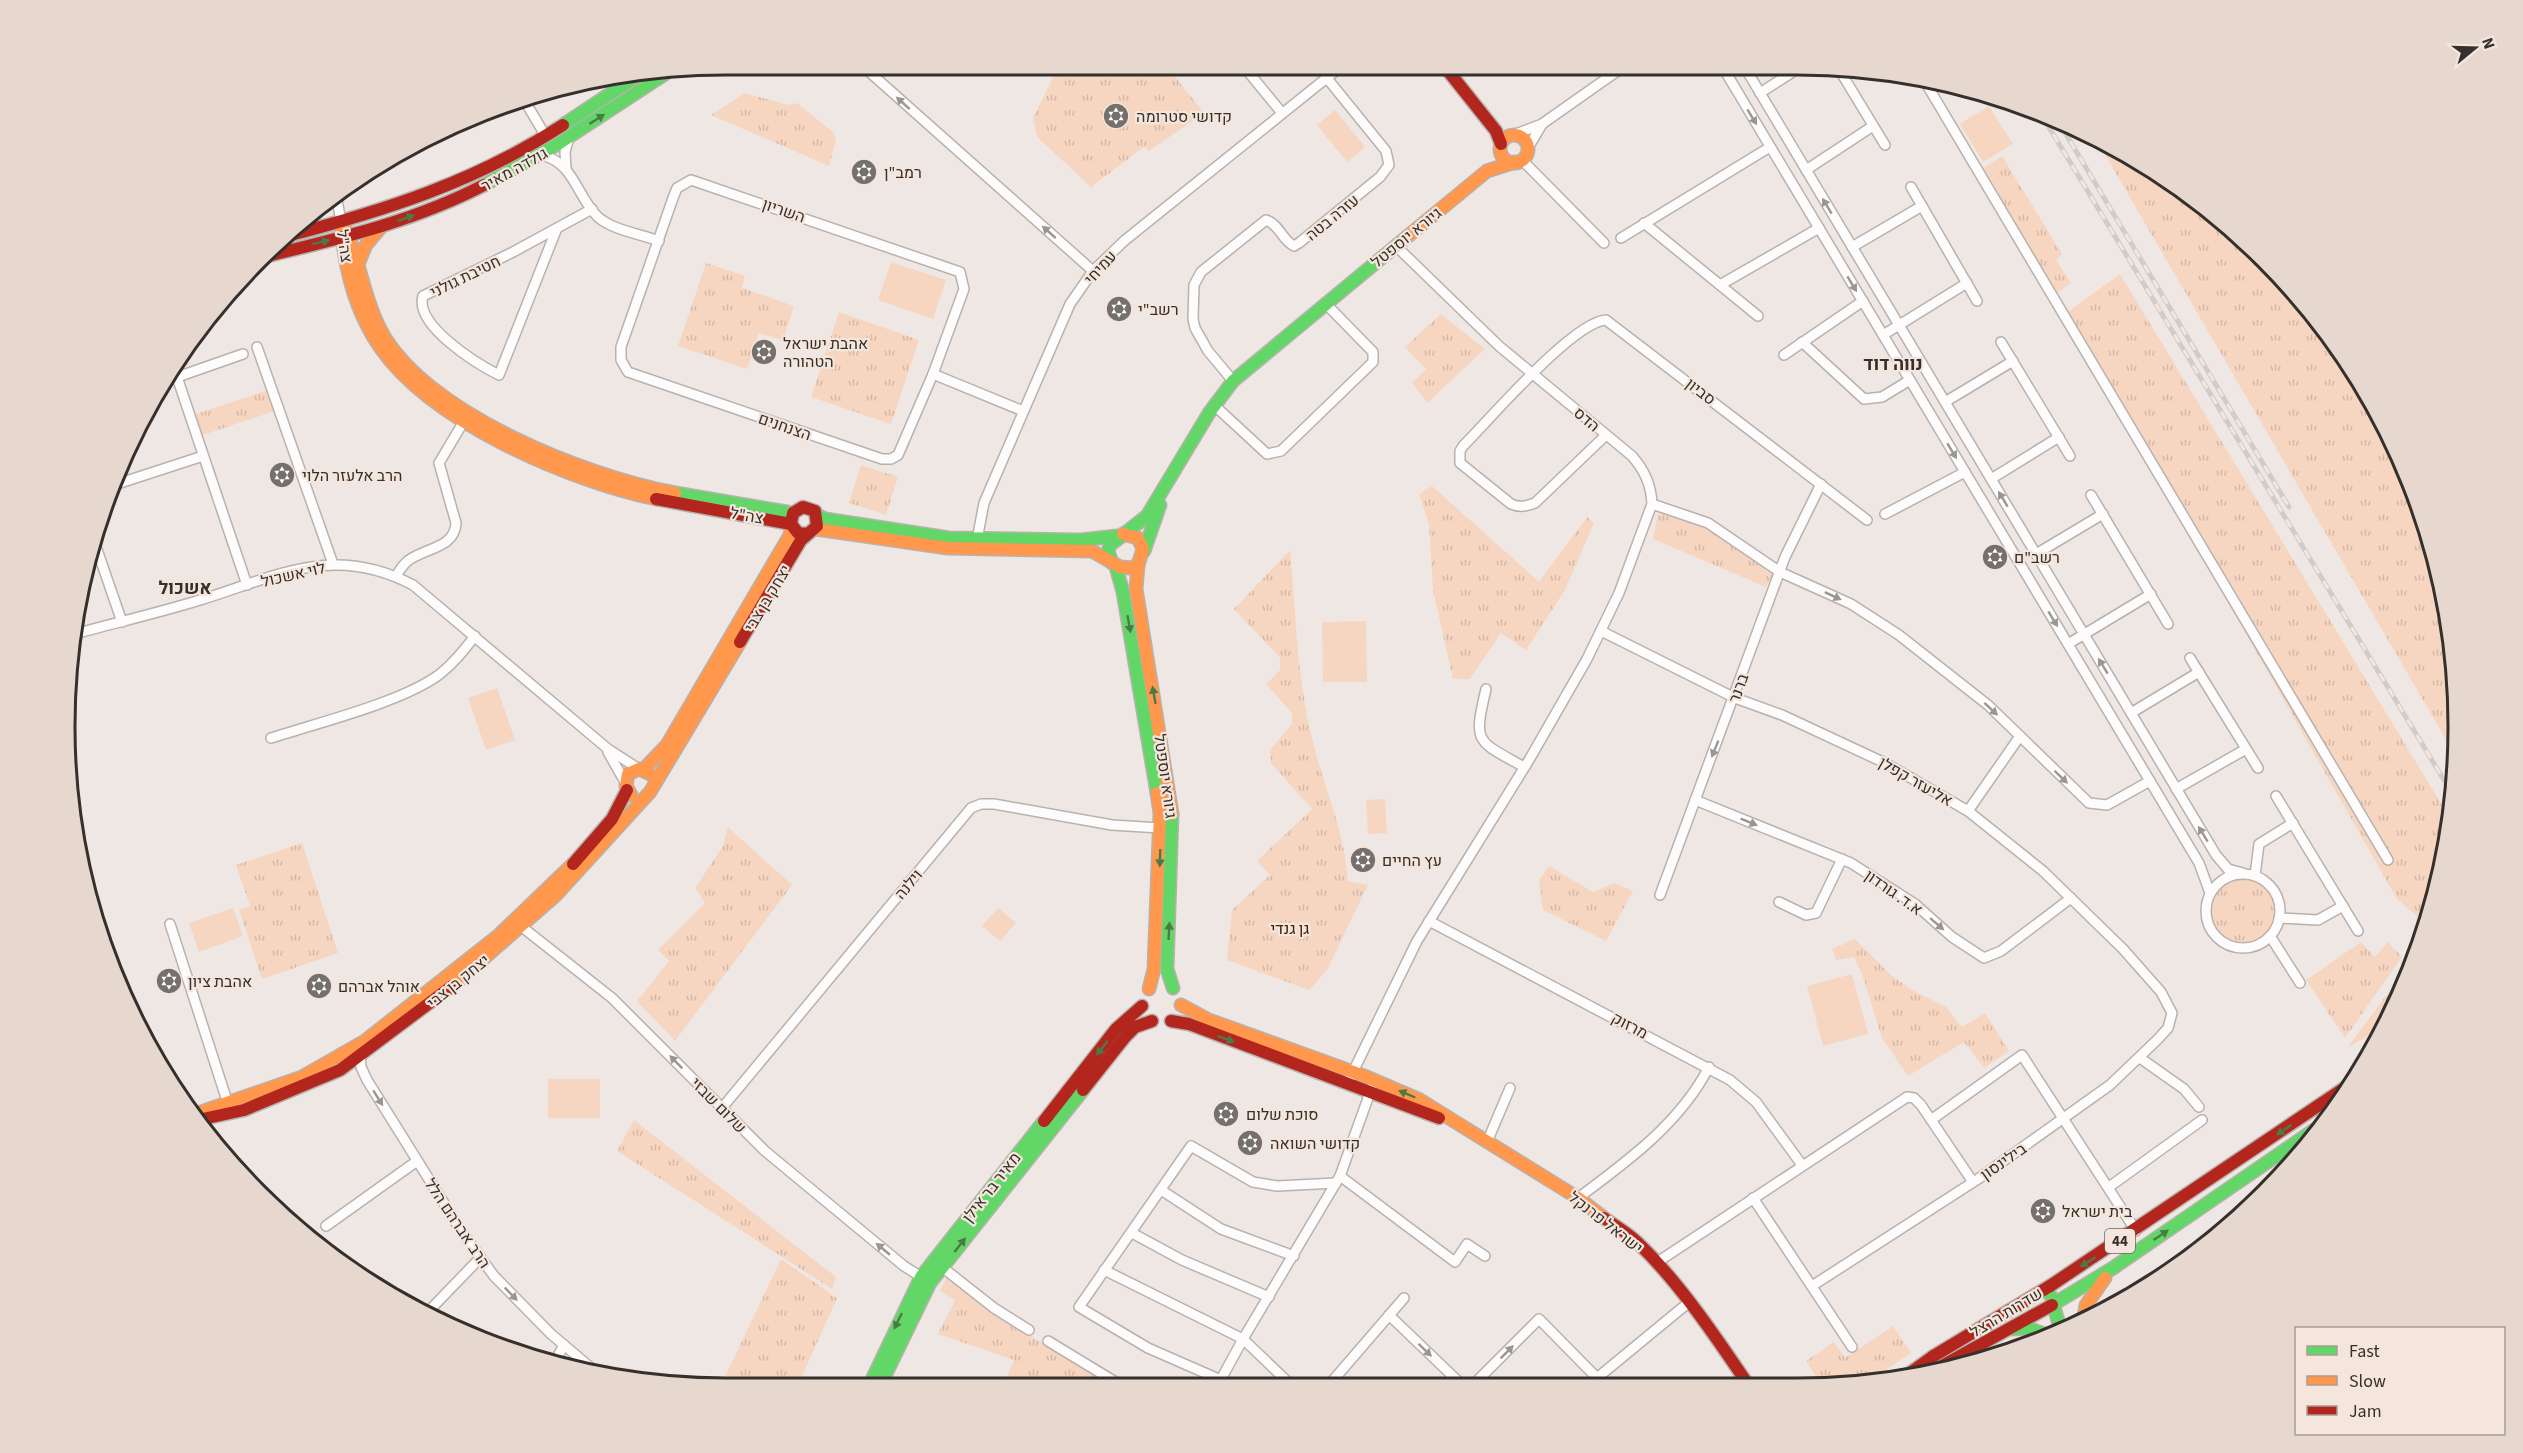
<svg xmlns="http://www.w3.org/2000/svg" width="2523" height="1453" font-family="'Source Sans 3',Heebo,sans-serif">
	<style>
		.grass { fill: url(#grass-tufts) }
		.pitch { fill: #f7d6c1 }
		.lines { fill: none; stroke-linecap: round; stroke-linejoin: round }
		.street-casing { stroke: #b8b2ae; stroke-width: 12 }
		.fast-casing { stroke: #b8b2ae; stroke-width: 15 }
		.slow-casing { stroke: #b8b2ae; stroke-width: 15 }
		.jam-casing { stroke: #b8b2ae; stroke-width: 15 }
		.street { stroke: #fdfbfb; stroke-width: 9 }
		.fast { stroke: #63d668; stroke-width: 12 }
		.slow { stroke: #ff974d; stroke-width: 12 }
		.jam { stroke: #b3261e; stroke-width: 12 }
		.rail-casing { stroke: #cfcdcb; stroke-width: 5 }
		.rail { stroke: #f5e6dd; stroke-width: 3; stroke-dasharray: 9; stroke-linecap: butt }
		.oneway { fill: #999694 }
		.oneway2 { fill: #4a7b47 }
		.labels { text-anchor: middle; stroke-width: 4.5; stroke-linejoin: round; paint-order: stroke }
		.shield { fill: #f5e6dd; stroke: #6f6761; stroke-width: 1.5 }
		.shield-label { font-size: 15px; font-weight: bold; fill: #35302c }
		.poi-label { font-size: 16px; fill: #35302c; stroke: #f5e6dd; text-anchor: start }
		.street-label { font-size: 16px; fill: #35302c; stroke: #f5e6dd }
		.park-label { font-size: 16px; fill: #442309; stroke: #f5e6dd }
		.neighbourhood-label { font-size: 18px; font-weight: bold; fill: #35302c; stroke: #f5e6dd }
		.rim { fill: none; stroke: #35302c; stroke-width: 3 }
	</style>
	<defs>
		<pattern id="grass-tufts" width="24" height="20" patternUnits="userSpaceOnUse" patternTransform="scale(1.5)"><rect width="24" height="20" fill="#f7d6c1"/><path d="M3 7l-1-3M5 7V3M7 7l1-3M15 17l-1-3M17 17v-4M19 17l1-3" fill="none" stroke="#d4b8a6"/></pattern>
	</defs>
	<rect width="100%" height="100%" fill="#efe7e3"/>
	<g class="grass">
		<polygon points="1168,68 1204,113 1149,151 1144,147 1091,187 1037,137 1033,118 1057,69"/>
		<polygon points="745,93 788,105 797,103 833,132 836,141 829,166 711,115"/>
		<polygon points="2097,141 2128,153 2233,229 2307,308 2395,446 2436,556 2457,684 2455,755"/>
		<polygon points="2002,156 2062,254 2056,260 2071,283 2053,296 1979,171"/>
		<polygon points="706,263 745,276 742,288 794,306 783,340 759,333 747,369 678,346"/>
		<polygon points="2120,274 2451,820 2427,925 2397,899 2064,315"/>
		<polygon points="839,312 919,340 891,424 811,397"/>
		<polygon points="1441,314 1485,349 1427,403 1412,383 1426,369 1405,347"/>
		<polygon points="268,390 275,411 200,436 193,415"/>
		<polygon points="861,465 898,477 886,515 849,503"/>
		<polygon points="1432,486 1539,582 1587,517 1594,523 1565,590 1526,650 1501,633 1470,679 1453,679 1433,590 1429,524 1419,494"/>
		<polygon points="1658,513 1701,526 1722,536 1773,576 1766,587 1653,539"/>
		<path d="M1290,550C1296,613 1297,677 1312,738C1323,786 1345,831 1348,881L1368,885L1327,970L1309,990L1227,960L1232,910L1270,875L1257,861L1312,809L1271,763L1270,750L1292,724V713L1266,684L1280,670V658L1234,609Z"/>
		<polygon points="728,827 792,885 675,1041 637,1001 669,961 658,950 705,903 695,888 723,846"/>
		<polygon points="302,843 338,953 262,979 239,910 250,906 236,865"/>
		<polygon points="1549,866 1593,892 1614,883 1633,891 1606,941 1543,910 1539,880"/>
		<circle cx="2243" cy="911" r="33"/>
		<polygon points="1855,939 1892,976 1912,990 1946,1007 1962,1027 1985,1013 2009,1051 1984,1068 1964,1042 1908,1076 1882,1038 1862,974 1854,957 1836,960 1832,949"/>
		<polygon points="2361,942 2375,957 2388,942 2402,957 2345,1038 2306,980"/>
		<polygon points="2417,954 2384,1027 2347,1048"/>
		<polygon points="634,1120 836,1277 832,1289 617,1151"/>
		<polygon points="781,1259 837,1298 797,1387 735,1387 723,1381"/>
		<polygon points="947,1276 1017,1328 1116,1386 1003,1386 1014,1360 938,1334 955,1300 940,1291"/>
		<polygon points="1893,1326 1911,1353 1866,1383 1820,1383 1806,1361 1834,1342 1845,1358"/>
		<polygon points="2027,1337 2034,1341 2010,1353 1977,1361 2013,1338"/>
	</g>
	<g class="pitch">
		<polygon points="1989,106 2013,144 1983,162 1960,124"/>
		<polygon points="1335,110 1365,147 1347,162 1317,125"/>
		<polygon points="891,262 946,280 933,319 878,300"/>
		<polygon points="1366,621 1367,682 1323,682 1322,622"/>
		<polygon points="497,688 515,740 486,750 468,698"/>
		<polygon points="1385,799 1387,833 1368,834 1366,800"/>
		<polygon points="233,908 243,936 199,952 189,923"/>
		<polygon points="998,908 1016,923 1000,941 982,926"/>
		<polygon points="1852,974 1868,1034 1823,1046 1807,986"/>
		<rect x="548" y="1079" width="52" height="39"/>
	</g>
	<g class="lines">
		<g class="street-casing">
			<g id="street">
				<polyline points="1722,66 2199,863 2210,893"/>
				<polyline points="1744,66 2216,855 2228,869 2243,873"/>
				<polyline points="1837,66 1885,145"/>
				<polyline points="1245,68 1282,113"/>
				<polyline points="866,69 1093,271"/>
				<polyline points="1924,80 2388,860"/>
				<polyline points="1760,93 1802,66"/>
				<polyline points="523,98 545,135"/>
				<polyline points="1513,135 1542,124 1623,67"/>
				<polyline points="1528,148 1541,126"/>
				<path d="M541,155C574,162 576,195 597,216C611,230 641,234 659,241"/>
				<polyline points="1522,160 1604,243"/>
				<polyline points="566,168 565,152 569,137"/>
				<polyline points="1806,170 1873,126"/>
				<polygon points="691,180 960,272 964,289 933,374 898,455 891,459 882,459 628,372 621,360 621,347 673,198 677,188"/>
				<polyline points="1911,187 1977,301"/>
				<polyline points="336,194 341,222"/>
				<polyline points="1644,223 1758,316"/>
				<path d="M557,228L499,375C477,364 414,325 423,296L513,252L592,209"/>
				<polyline points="1621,238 1770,147"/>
				<polyline points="1852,247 1922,206"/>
				<polyline points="1720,285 1819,228"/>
				<polyline points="1883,335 1967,283"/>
				<polyline points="1802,342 1864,399 1882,397 1910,380"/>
				<polyline points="2001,342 2070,456"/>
				<polyline points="257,347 333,564"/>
				<polyline points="1784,355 1863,301"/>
				<polyline points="933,374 1023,411"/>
				<polyline points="177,377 247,585"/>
				<path d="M1233,381L1208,351L1195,328L1193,319L1194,285L1201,272L1266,220C1279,224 1282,240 1294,246L1299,243L1380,177L1389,165L1386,151L1326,77"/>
				<polyline points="163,382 243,354"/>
				<polyline points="1945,402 2013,361"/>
				<polyline points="1214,405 1267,454 1281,451 1373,362 1373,352 1326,304"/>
				<path d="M1606,435L1535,503C1526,506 1520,508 1511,504L1460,463V451L1463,446C1490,419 1573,322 1606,320L1867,520"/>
				<polyline points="1991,479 2059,437"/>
				<polyline points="114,485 203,456"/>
				<polyline points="2091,495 2168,624"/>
				<polyline points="1652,504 1708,523 1780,572 1851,604 1899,635 1988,705 2089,803 2107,805 2150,781"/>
				<polyline points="1885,514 1965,472"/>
				<polyline points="93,538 122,622"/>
				<polyline points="976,545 984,503 1070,304 1093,271 1124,241 1339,68"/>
				<polyline points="2036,554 2103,514"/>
				<path d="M396,576C400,570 403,564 409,560C425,548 455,548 456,523L439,463L467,416"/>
				<polyline points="1601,631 1735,698 1782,715 1885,763 1968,811 2043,871 2123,949 2161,992 2172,1013 2168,1028 2158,1039 2110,1085 1978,1179 1812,1286"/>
				<path d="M71,635C114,623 158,613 200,600C278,576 334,543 413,585L608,749L639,769"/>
				<polyline points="2068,644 2151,594"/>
				<polyline points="2190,658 2258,768"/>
				<path d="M1486,689C1473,744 1476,740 1524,767"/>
				<polyline points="2131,713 2199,672"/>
				<path d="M271,738C317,723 403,702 440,674C454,663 464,650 475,636"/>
				<polyline points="608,752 625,782"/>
				<polyline points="2176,789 2246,749"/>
				<polyline points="2276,796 2358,931"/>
				<polyline points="1695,800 1851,863 1915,904 1952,937 1984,958 2001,951 2071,898"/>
				<polyline points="1968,811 2020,736"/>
				<circle cx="2243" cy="911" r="37"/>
				<polyline points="2255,875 2259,844 2293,823"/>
				<polyline points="1660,895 1785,557 1821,484"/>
				<polyline points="1779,902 1806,915 1816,913 1842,859"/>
				<polyline points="2279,918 2318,920 2343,906"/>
				<polyline points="1429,921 1730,1080 1756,1102 1802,1165"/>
				<polyline points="517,923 612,998 765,1151 904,1266 926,1280"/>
				<polyline points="170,924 230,1110"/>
				<polyline points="2270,936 2300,983"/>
				<polyline points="360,1053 361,1067 367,1080 460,1229 494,1276 551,1334 597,1373"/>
				<polyline points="2140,1058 2184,1089 2199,1107"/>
				<path d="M1348,1082L1417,941L1529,760L1587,659L1619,593L1652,504C1651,485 1645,471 1632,456L1499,346L1396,246"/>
				<polyline points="722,1108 971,808 981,804 994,804 1112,825 1160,828"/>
				<polyline points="1931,1120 2022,1055 2136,1231"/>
				<polyline points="1487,1142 1510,1088"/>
				<polyline points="1340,1176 1455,1262 1467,1244 1485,1256"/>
				<polyline points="2109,1187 2202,1120"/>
				<polyline points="1161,1190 1221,1229 1294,1256"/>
				<path d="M1578,1198C1628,1161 1680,1123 1709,1067"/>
				<polyline points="1753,1198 1852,1347"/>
				<polyline points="326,1226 417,1161"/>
				<polyline points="1132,1233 1182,1260 1269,1297"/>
				<polyline points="1656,1263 1907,1097 1914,1098 1921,1105 1973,1182"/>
				<polyline points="942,1267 994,1308 1029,1330"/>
				<polyline points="1104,1270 1243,1339 1291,1385"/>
				<polyline points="427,1313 480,1258"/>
				<polyline points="1389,1315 1461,1384"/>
				<polyline points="1048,1341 1122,1386"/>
				<polyline points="553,1365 564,1345"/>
				<polyline points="1597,1378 1688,1303"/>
				<polyline points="1221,1380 1148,1348 1079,1307 1191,1146 1253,1182 1277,1186 1336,1183"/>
				<polyline points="1219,1383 1243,1339 1340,1176 1372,1087"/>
				<polyline points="1474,1384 1539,1319 1603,1384"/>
				<polyline points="1329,1385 1404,1298"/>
			</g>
		</g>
		<g class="fast-casing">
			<g id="fast">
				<polyline points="563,125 646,70"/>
				<polyline points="484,185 558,144 671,70"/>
				<polyline points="675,493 793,513"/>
				<polyline points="817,515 825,519 949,538 1081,540 1117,536"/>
				<polyline points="1144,551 1160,505"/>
				<polyline points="1112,563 1108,551 1110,545 1147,516 1209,413 1233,381 1408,236"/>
				<polyline points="1116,567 1123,592 1157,793"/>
				<polyline points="1172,814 1167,969 1173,988"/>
				<polyline points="2051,1296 2060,1328"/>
				<polyline points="2052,1305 2113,1268 2314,1130"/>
				<polyline points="2012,1329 2028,1328 2047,1335"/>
				<polyline points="869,1386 921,1277 1044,1121"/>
				<polyline points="880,1386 930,1283 1083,1090"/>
			</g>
		</g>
		<g class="slow-casing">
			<g id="slow">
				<circle cx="1514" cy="149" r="14"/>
				<path d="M341,222C344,266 355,311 380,347C431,422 570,481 656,499"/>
				<path d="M341,222C360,255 362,295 380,329C423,413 587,477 675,493"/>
				<polyline points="1408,236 1487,171 1515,162"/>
				<polyline points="358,264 366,245 382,226"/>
				<polyline points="816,529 948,548 1092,551 1120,567 1131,568 1138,565 1143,549 1138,538 1123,534"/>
				<polyline points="1138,565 1136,589 1172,814"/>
				<polyline points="644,769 667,745 790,535 792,526"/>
				<polyline points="631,795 626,786 628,774 639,769 650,774"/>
				<polyline points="452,986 556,895 650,792 740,642"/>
				<polyline points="1149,989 1154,969 1160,813 1157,793"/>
				<polyline points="1181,1005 1209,1020 1364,1076 1420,1100 1578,1198 1604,1218"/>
				<polyline points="195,1114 302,1077 365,1041 498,936 573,864"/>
				<polyline points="2084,1316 2086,1305 2105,1278"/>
			</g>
		</g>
		<g class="jam-casing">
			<g id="jam">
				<polyline points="1445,67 1496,131 1501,144"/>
				<path d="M283,237C384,211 475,182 563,125"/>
				<path d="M259,258C337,239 413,222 484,185"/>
				<polyline points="656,499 791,524"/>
				<polyline points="740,642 801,540 817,526 815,511 803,507 793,513 791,524 798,533 807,534"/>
				<polyline points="573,864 612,819 627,790"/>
				<polyline points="1171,1021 1189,1024 1439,1118"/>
				<polyline points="1083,1090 1125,1037 1135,1027 1152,1021"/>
				<polyline points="198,1120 244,1110 340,1070 452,986"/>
				<polyline points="1044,1121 1116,1029 1142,1006"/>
				<path d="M1604,1218C1615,1226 1628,1233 1638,1243C1678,1281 1716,1337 1747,1383"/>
				<polyline points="2050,1286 2349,1085"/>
				<polyline points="1931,1372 2052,1305"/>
				<polyline points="1903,1378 1932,1357 2050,1286"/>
			</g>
		</g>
		<use href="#street" class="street"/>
		<use href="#fast" class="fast"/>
		<use href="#slow" class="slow"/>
		<use href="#jam" class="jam"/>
		<g class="rail-casing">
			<g id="rail">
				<polyline points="2044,119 2453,795"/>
				<polyline points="2061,126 2289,507"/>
			</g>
		</g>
		<use href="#rail" class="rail"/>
	</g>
	<defs><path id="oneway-solid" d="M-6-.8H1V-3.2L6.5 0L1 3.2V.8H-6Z" transform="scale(1.5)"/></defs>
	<g class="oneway">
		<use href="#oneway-solid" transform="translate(903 103) rotate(-138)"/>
		<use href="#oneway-solid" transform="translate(1752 117) rotate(59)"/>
		<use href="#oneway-solid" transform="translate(1827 206) rotate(-121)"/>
		<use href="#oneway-solid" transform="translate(1049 232) rotate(-138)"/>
		<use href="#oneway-solid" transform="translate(1852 284) rotate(59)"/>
		<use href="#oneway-solid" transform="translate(1952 451) rotate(59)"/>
		<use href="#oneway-solid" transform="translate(2003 499) rotate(-121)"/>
		<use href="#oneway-solid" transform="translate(1833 596) rotate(25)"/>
		<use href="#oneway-solid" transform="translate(2053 619) rotate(59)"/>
		<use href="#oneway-solid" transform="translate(2103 666) rotate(-121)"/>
		<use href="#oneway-solid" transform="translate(1991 709) rotate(43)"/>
		<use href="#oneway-solid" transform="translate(1715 749) rotate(112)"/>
		<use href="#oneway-solid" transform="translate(2061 777) rotate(44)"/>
		<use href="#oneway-solid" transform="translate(1749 822) rotate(22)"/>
		<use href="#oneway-solid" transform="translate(2203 834) rotate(-121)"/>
		<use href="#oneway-solid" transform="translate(1937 924) rotate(41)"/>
		<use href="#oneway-solid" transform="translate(676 1062) rotate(-135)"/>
		<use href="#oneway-solid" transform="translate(378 1098) rotate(58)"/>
		<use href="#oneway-solid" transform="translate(883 1249) rotate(-140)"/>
		<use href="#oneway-solid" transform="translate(511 1294) rotate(46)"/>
		<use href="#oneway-solid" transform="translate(1425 1350) rotate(44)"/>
		<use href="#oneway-solid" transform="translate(1507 1352) rotate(-45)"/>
	</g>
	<g class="oneway2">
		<use href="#oneway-solid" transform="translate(597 119) rotate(-33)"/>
		<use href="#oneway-solid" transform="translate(406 218) rotate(-19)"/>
		<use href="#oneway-solid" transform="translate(321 242) rotate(-14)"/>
		<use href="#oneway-solid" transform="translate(1129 624) rotate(80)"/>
		<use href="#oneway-solid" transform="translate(1154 695) rotate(-100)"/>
		<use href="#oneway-solid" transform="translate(1160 858) rotate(92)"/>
		<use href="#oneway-solid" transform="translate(1169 931) rotate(-87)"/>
		<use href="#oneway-solid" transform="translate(1226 1039) rotate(19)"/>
		<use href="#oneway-solid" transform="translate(1102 1048) rotate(128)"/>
		<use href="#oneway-solid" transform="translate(1407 1094) rotate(-157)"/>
		<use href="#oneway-solid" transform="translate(2284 1130) rotate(145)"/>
		<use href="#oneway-solid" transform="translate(2161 1235) rotate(-34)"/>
		<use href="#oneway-solid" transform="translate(960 1245) rotate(-52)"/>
		<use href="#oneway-solid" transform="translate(2088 1262) rotate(148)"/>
		<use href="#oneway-solid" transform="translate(898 1321) rotate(116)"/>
	</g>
	<defs>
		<g id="synagogue-disc" transform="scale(1.35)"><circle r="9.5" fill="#76706c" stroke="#f5e6dd"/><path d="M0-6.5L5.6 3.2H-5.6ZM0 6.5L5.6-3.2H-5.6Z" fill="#fff"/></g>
	</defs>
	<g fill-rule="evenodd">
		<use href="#synagogue-disc" x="1116" y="116"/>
		<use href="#synagogue-disc" x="864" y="172"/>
		<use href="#synagogue-disc" x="1119" y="309"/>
		<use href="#synagogue-disc" x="764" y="352"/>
		<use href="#synagogue-disc" x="282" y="475"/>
		<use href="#synagogue-disc" x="1995" y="557"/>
		<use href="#synagogue-disc" x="1363" y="860"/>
		<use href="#synagogue-disc" x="169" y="981"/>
		<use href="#synagogue-disc" x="319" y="986"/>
		<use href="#synagogue-disc" x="1226" y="1114"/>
		<use href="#synagogue-disc" x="1250" y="1143"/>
		<use href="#synagogue-disc" x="2043" y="1211"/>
	</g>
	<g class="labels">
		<rect class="shield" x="2105" y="1229" width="30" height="24" rx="4.5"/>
		<g class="shield-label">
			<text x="2120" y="1246">44</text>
		</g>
		<g class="poi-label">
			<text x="1136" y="122">קדושי סטרומה</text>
			<text x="884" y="178">רמב"ן</text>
			<text x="1138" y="315">רשב"י</text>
			<text x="783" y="349">אהבת ישראל<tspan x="783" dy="18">הטהורה</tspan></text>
			<text x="302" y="481">הרב אלעזר הלוי</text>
			<text x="2014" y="563">רשב"ם</text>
			<text x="1382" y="866">עץ החיים</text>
			<text x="188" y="987">אהבת ציון</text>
			<text x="338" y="992">אוהל אברהם</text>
			<text x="1246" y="1120">סוכת שלום</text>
			<text x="1270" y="1149">קדושי השואה</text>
			<text x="2062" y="1217">בית ישראל</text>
		</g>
		<g class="street-label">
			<text transform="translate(514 169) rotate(-29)" y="6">גולדה מאיר</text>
			<text transform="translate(784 210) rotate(19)" y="6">השריון</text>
			<text transform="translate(1332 217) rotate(-39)" y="6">עזרה בטה</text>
			<text transform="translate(1406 237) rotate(-39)" y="6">גיורא יוספטל</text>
			<text transform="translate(345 246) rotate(81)" y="6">צה"ל</text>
			<text transform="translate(1100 267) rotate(-48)" y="6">עמיחי</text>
			<text transform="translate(465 276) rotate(-26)" y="6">חטיבת גולני</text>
			<text transform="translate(1701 391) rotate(38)" y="6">סביון</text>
			<text transform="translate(1587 419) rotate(40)" y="6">הדס</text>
			<text transform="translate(785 426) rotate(19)" y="6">הצנחנים</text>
			<text transform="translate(747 515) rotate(10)" y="6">צה"ל</text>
			<text transform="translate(293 574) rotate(-13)" y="6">לוי אשכול</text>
			<text transform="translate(767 598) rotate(-59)" y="6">יצחק בן צבי</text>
			<text transform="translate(1738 688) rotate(-70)" y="6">ברנר</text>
			<text transform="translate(1166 776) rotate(82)" y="6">גיורא יוספטל</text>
			<text transform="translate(1916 781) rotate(30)" y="6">אליעזר קפלן</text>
			<text transform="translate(908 884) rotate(-50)" y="6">וילנה</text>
			<text transform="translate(1894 892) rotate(35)" y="6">א.ד. גורדון</text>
			<text transform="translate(458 981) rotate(-39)" y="6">יצחק בן צבי</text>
			<text transform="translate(1630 1025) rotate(28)" y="6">מרזוק</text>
			<text transform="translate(719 1105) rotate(45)" y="6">שלום שבזי</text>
			<text transform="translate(2003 1161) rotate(-35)" y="6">בילינסון</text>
			<text transform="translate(991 1187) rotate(-52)" y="6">מאיר בר אילן</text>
			<text transform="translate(1606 1222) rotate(38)" y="6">ישראל פרנקל</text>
			<text transform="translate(458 1223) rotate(56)" y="6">הרב אברהם הלל</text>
			<text transform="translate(2006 1312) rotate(-31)" y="6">שדרות הרצל</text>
		</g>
		<g class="park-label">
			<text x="1290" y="934">גן גנדי</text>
		</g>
		<g class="neighbourhood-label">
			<text x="1893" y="370">נווה דוד</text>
			<text x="185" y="594">אשכול</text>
		</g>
	</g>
	<path d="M0 0H2523V1453H0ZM726 75H1797A651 651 0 0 1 2448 726V727A651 651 0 0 1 1797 1378H726A651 651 0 0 1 75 727V726A651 651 0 0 1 726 75Z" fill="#e6d7cf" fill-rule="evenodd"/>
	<path class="rim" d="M726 75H1797A651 651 0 0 1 2448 726V727A651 651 0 0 1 1797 1378H726A651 651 0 0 1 75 727V726A651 651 0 0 1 726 75Z"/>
	<rect x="2295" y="1327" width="210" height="108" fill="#f5e6dd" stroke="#a89d96" stroke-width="1.5"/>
	<rect x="2307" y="1346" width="30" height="9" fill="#63d668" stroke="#a89d96" stroke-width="1.5"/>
	<text x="2349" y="1357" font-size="18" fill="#35302c">Fast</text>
	<rect x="2307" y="1376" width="30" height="9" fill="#ff974d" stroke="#a89d96" stroke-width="1.5"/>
	<text x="2349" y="1387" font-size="18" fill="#35302c">Slow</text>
	<rect x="2307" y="1406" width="30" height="9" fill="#b3261e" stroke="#a89d96" stroke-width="1.5"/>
	<text x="2349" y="1417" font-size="18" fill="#35302c">Jam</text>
	<g transform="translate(2475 48) rotate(71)" stroke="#f5e6dd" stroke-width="4.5" paint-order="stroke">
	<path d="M0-4.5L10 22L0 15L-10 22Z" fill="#35302c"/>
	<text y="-9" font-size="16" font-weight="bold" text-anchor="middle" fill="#35302c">N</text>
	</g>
</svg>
